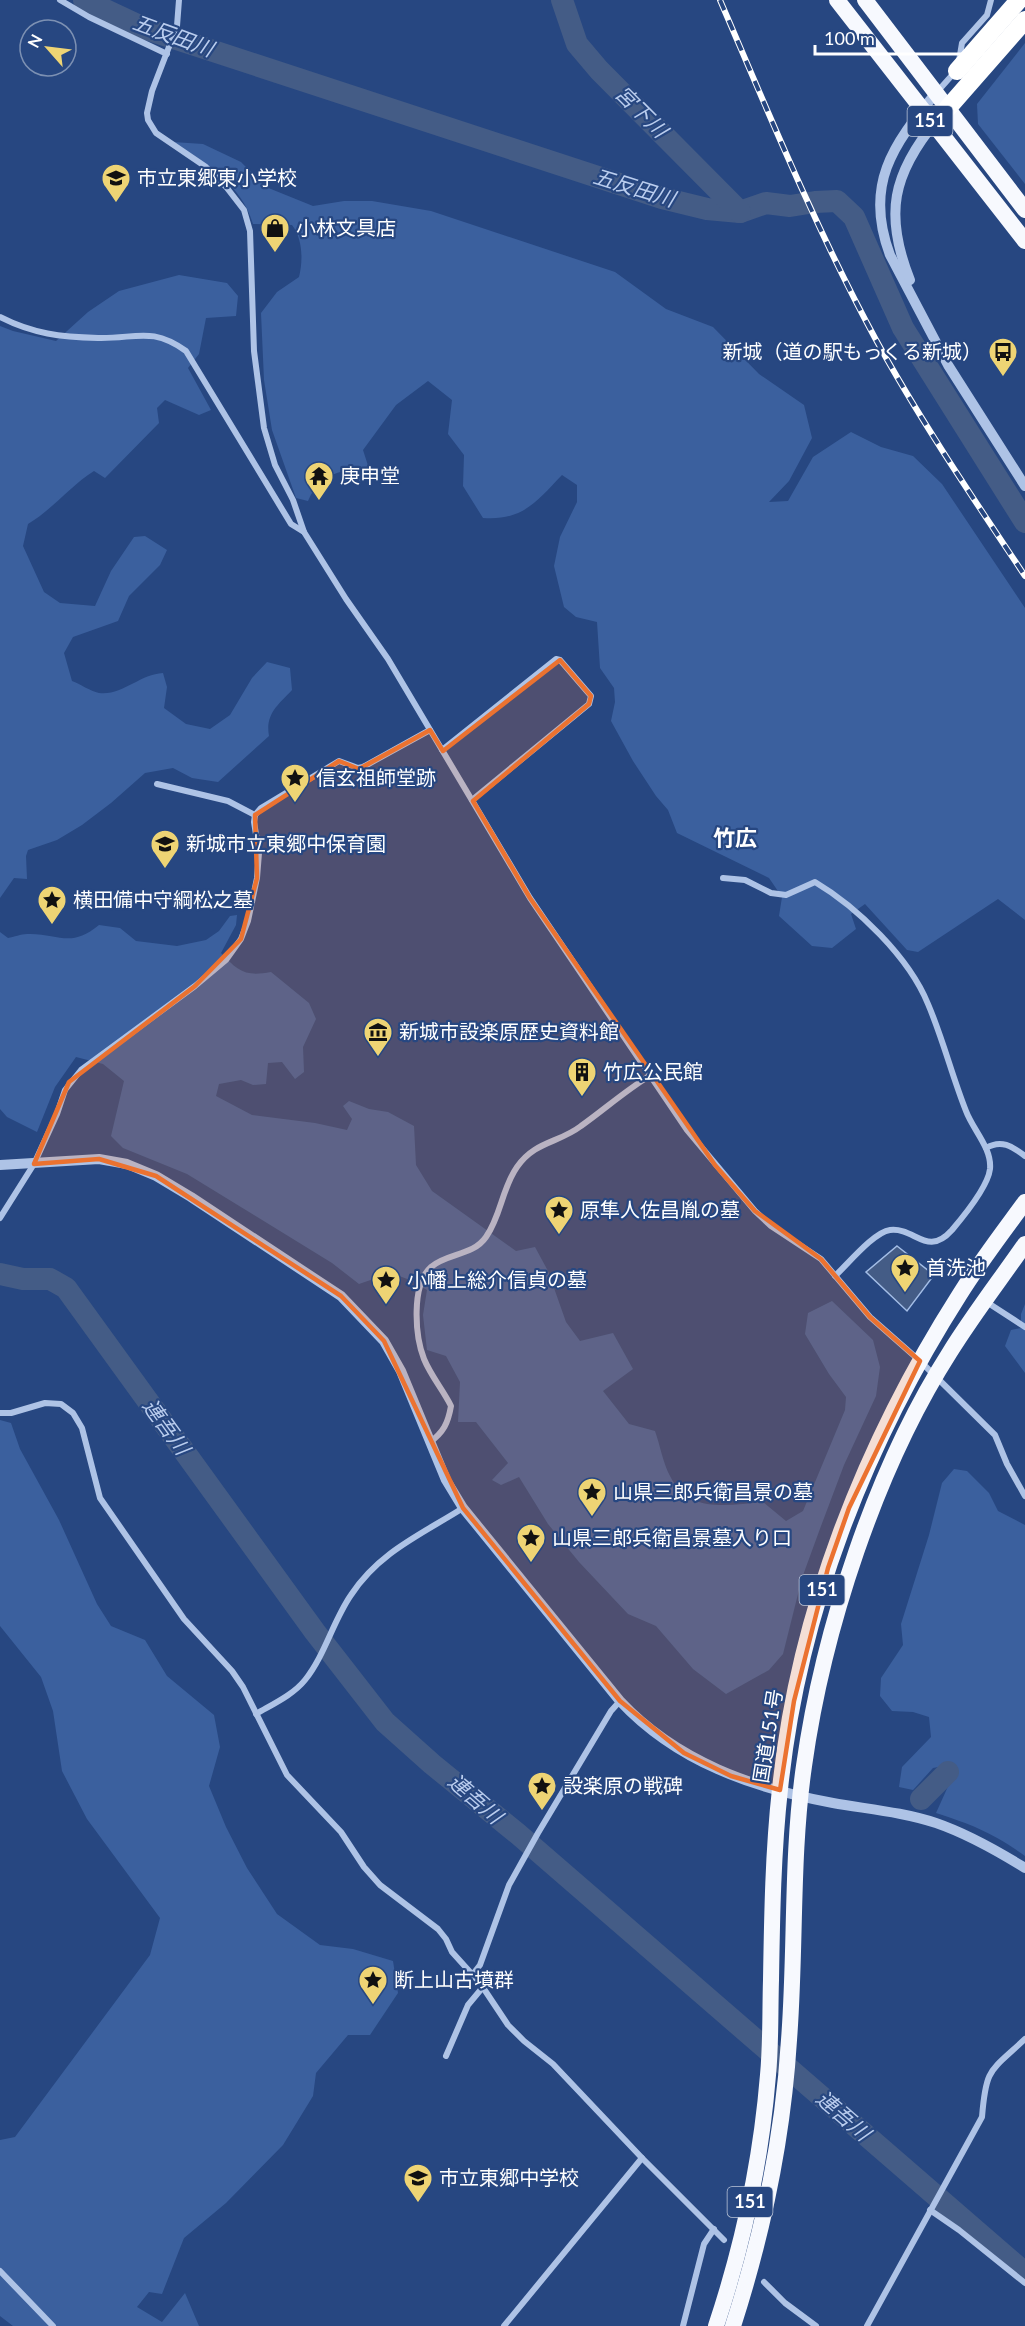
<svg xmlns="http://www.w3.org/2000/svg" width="1025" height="2326" font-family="Lato,'Noto Sans JP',sans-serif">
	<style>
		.green { fill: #3b609e }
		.water { fill: #445c86; stroke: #a3bde6; stroke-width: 1.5 }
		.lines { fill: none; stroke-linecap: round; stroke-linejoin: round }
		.river { stroke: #445c86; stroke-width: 22 }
		.minor { stroke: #aec3e6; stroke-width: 6 }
		.tertiary { stroke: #aec3e6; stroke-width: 10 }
		.trunk { stroke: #f7f9fe; stroke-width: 16 }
		.motorway { stroke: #fff; stroke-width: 18 }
		.rail-casing { stroke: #fff; stroke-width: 6 }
		.rail { stroke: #274781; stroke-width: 4; stroke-dasharray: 11; stroke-linecap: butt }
		.marked { fill: #eb7230; fill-opacity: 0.2; stroke: #eb7230; stroke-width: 4.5; stroke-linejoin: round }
		.labels { text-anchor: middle; stroke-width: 4.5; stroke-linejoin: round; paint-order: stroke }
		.shield { fill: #274781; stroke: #bec8d9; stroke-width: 1.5 }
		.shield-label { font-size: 18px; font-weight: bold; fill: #fff }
		.poi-label { font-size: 20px; fill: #fff; stroke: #274781; text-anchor: start }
		.street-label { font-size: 20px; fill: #fff; stroke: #274781 }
		.water-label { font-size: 21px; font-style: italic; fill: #bacdee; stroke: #274781 }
		.quarter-label { font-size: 22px; font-weight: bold; fill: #fff; stroke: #274781 }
	</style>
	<rect width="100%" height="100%" fill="#274781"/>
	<g class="green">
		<polygon points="1025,43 1025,184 978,124 977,104"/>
		<path d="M173,142L203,144L241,162L266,187L313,206L344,201H372L431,211L615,272L666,309L713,327L759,374L804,405L812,438L789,481L769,502L788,501L813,457L851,432L881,447L913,456L942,484L1025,608V920L998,899L918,952L907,950L865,904L851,914L856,929L832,948L812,946L779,916L782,897L769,878L677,833L668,810L656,796L633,761L611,721L615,702L614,688L600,668L597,622L576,617L564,607L554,566L560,537L577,502V485L562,475C537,501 523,521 483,518L463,486L464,455L448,434L452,400L428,381L396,405L363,450L372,478L354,485L344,471C326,475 315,484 308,501L296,498L272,430L264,380L261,313L277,292L299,277C303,261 303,239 292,225L253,224C242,185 206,163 173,142Z"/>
		<path d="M179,275L227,283L238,296L236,316L206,318L199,354L188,368L211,410L199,415L165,400L157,408L159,423L105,478L94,471C70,486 53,509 28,524L23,546L44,592L60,603L95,606L111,571L134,537L145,536L167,550L160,565L129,596L118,621L73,637L64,653L72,681C80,684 90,691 99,693C122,696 140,674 163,673L167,687L164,708L186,724L210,729L230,715L252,678L267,662L290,668L292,690C278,705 265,714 269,736L218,782L192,778L173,768L145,773L111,803L82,825L57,840L28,850L26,856L27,879L14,878L0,898V326L13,331L56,341L88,312L119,291Z"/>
		<path d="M237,915L236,925L221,953C238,971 245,977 271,972L309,1003L316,1019L303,1047L304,1072L295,1079L282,1062L268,1063L266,1084L253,1085L241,1080L219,1084L216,1096L252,1115L315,1123L347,1130L352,1119L343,1106L349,1101L369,1109L388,1112L414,1126L416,1165L432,1191L516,1251L535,1247L548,1271L566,1322L580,1341L613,1333L633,1369L603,1391L629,1424L655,1431C660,1445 663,1463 670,1476C689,1514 728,1505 763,1502L786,1521L803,1511L845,1410L846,1397L829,1374L805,1334L808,1313L832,1301L873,1340L880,1367L876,1396L844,1465L821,1526L802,1578L783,1654L769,1670L726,1694L693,1669L656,1626L628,1614L579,1562L548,1524L519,1477L501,1485L492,1480L508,1463L476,1422H458L460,1382L446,1356L427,1350L423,1315L427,1290L410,1280L391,1273L359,1284L332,1263L187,1174L123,1148L111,1136L124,1081L103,1064L76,1057L55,1087L37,1132L7,1117L0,1109V932L8,938C14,937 21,934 27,934C59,933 70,949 99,925L120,928L136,941L177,946L206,940L219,931L230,916Z"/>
		<polygon points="1025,1304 1025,1373 1005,1346 1011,1330 1021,1328 1021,1314"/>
		<polygon points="0,1420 11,1423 20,1449 59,1520 97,1604 111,1626 145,1640 167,1676 214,1715 220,1747 209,1786 226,1827 247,1868 277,1914 320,1945 353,1949 393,1961 398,1993 370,2035 348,2035 316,2073 313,2096 283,2145 226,2203 184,2238 162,2294 149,2292 137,2307 162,2322 185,2293 199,2326 13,2326 0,2316 0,2140 15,2137 150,1955 160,1918 87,1819 62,1771 53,1711 41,1677 0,1626"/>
		<path d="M954,1469L967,1471L989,1493L998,1511L1025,1525V1856C993,1833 973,1825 936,1813L950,1782L949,1765L933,1768L913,1790L899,1787L902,1767L931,1737L929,1717L913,1712L892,1711L880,1696L881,1678L903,1645L901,1624L929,1535L942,1483Z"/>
	</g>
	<polygon class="water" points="897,1246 934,1275 907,1311 866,1272"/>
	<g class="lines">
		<g class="river">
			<polyline points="84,0 146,29 662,198 707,209 740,212 766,203 790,206 815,202 837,201 854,217 903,328 1025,522"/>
			<polyline points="562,0 577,44 599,70 740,212"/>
			<polyline points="0,1274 23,1279 50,1279 66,1288 315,1632 385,1722 432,1764 518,1834 1025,2273"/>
			<polyline points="921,1799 948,1772"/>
		</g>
		<g class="minor">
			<polyline points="60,0 89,17 167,54"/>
			<polyline points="179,0 177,26 152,91 147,113 148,120 156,133 206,167 227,188 244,210 250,231 254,351 264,428 275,465 293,500 304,532"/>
			<polyline points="959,61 962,43 987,15 991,0"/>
			<polyline points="937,92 954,73"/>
			<path d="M0,317C33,334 61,337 98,338C136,339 151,326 186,351L291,524L304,532L346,599L388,659L530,898L687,1130L755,1211L771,1226L821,1259L870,1317L920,1361L995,1435L1007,1464L1025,1496"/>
			<polyline points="442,750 556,659 560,660 591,696 589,704 472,800"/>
			<polyline points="157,784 228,801 255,815"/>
			<path d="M723,878L745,880L771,893L786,895L815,882C857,907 909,957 928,1004C943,1039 952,1076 966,1111C973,1130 992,1148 990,1169C988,1186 963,1217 952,1230C927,1258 915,1227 890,1230C874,1232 848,1264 835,1276"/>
			<path d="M986,1148C1001,1139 1012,1146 1025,1156"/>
			<polyline points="0,1218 34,1164 57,1114 65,1090 81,1070 195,986 226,960 241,939 248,921 257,878 259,853 254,822 255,815 261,808 339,761 358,768 363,767 430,730"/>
			<polyline points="985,1301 1025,1327"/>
			<polyline points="0,1413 11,1413 45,1403 61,1404 73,1413 82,1428 100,1498 184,1619 232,1671 243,1687 287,1775 341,1832 364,1867 380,1885 438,1929 446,1939 452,1952 480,1983 508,2025 524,2041 553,2064 642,2158 724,2240"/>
			<path d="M429,1443C444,1432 448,1423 451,1406C443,1390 431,1376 424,1359C415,1336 411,1285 431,1267C447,1253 473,1256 486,1237C501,1216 502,1188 517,1167C535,1141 559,1143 581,1126C605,1109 626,1090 651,1075"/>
			<path d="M256,1714C273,1704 293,1695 305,1680C325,1655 333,1621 351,1595C379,1552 422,1534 463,1508"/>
			<polyline points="473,1974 480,1965 509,1885 538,1833 611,1711 620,1701"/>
			<polyline points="446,2056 468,2005 483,1987"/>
			<polyline points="930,2210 959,2230 1025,2283"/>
			<polyline points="0,2271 53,2326"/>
			<polyline points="764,2282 785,2303 816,2326"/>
			<polyline points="504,2326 642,2158"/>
			<polyline points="683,2326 704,2244 714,2229"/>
			<path d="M867,2326L982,2117C986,2067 990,2072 1025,2039"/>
		</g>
		<g class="tertiary">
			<path d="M936,93C892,145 864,186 890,255L948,365L1025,486"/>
			<path d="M910,280C884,215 892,174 937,120"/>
			<path d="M0,1165L99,1159L127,1164L156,1176L191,1197L341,1296L384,1341L401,1371L446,1480L463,1508L620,1701C677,1762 753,1788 833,1803C867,1809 903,1812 936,1823C968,1834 996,1850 1025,1868"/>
		</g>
		<g class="trunk">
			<polyline points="837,0 1025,241"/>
			<polyline points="865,0 1025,210"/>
			<path d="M716,2326C743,2245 761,2161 768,2075C771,2044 770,2012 771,1980C772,1917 773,1852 780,1789C798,1613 865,1443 960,1294C980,1262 1003,1232 1025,1202"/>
			<path d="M733,2326C763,2233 783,2138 789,2040C796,1949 791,1856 804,1766C823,1630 876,1468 950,1352C973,1315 1000,1280 1025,1244"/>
		</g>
		<g class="motorway">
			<polyline points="957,71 1019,0"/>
			<polyline points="947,109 1025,20"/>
		</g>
		<g class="rail-casing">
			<path id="rail" d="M720,0C769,114 816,229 875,338C920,420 973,498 1025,576"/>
		</g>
		<use href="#rail" class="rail"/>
	</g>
	<path class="marked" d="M560,660L591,696L589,704L473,801L530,898L715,1165L755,1211L821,1259L870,1317L920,1361L849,1508L828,1568L794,1701L780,1790L731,1776L684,1753L620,1701L463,1508L384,1341L341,1296L156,1176L99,1159L34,1164L69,1082L195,986L241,939L257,878L255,815L339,761L359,769L430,730L443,751Z"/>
	<defs>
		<g id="school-pin" transform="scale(1.5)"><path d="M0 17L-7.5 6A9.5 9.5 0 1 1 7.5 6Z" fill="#eed474" stroke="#274781"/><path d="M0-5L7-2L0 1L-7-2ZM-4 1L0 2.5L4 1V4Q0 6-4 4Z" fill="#111"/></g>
		<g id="shop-pin" transform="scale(1.5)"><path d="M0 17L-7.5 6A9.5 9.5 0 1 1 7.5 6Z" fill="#eed474" stroke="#274781"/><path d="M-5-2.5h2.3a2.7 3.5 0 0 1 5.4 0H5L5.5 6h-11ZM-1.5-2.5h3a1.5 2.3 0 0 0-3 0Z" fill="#111"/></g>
		<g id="bus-pin" transform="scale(1.5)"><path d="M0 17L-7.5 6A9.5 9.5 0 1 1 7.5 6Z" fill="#eed474" stroke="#274781"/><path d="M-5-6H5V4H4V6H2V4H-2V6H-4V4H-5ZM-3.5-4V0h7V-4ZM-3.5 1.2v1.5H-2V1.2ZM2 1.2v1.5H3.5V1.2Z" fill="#111"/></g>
		<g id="temple-pin" transform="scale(1.5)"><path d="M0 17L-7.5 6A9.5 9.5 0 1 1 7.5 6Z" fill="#eed474" stroke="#274781"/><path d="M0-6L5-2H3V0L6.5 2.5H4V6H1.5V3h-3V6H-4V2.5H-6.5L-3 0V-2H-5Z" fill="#111"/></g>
		<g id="sight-pin" transform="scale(1.5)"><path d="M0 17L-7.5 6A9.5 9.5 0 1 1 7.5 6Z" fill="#eed474" stroke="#274781"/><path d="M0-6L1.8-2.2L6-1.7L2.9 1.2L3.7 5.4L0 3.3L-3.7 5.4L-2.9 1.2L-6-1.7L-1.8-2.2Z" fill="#111"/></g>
		<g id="museum-pin" transform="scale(1.5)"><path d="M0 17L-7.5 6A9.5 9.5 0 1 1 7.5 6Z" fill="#eed474" stroke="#274781"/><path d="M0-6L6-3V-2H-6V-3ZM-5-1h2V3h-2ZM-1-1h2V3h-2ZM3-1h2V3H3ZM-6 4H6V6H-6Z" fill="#111"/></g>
		<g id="building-pin" transform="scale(1.5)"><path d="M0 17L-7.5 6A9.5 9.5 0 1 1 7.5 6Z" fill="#eed474" stroke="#274781"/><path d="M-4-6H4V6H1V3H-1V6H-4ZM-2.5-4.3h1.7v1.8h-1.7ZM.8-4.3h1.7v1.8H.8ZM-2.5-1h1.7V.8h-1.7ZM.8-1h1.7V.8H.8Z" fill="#111"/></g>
	</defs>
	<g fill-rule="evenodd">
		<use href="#school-pin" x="116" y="178"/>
		<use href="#shop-pin" x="275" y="228"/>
		<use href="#bus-pin" x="1003" y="352"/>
		<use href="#temple-pin" x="319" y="476"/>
		<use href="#sight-pin" x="295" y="778"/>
		<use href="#school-pin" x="165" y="844"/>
		<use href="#sight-pin" x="52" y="900"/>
		<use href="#museum-pin" x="378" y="1032"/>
		<use href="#building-pin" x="582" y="1072"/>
		<use href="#sight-pin" x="559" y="1210"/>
		<use href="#sight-pin" x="905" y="1268"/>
		<use href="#sight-pin" x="386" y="1280"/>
		<use href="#sight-pin" x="592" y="1492"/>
		<use href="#sight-pin" x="531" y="1538"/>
		<use href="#sight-pin" x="542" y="1786"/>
		<use href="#sight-pin" x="373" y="1980"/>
		<use href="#school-pin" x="418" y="2178"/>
	</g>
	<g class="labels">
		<g class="shield">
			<rect x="907.5" y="106" width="45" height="30" rx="4.5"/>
			<rect x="799.5" y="1575" width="45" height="30" rx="4.5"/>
			<rect x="727.5" y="2187" width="45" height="30" rx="4.5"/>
		</g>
		<g class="shield-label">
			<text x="930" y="127">151</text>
			<text x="822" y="1596">151</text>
			<text x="750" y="2208">151</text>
		</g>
		<g class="poi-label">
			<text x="137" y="185">市立東郷東小学校</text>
			<text x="296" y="235">小林文具店</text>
			<text x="982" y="359" text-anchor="end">新城（道の駅もっくる新城）</text>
			<text x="340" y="483">庚申堂</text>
			<text x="316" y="785">信玄祖師堂跡</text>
			<text x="186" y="851">新城市立東郷中保育園</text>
			<text x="73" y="907">横田備中守綱松之墓</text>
			<text x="399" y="1039">新城市設楽原歴史資料館</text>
			<text x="603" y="1079">竹広公民館</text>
			<text x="580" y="1217">原隼人佐昌胤の墓</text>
			<text x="926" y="1275">首洗池</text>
			<text x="407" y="1287">小幡上総介信貞の墓</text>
			<text x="613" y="1499">山県三郎兵衛昌景の墓</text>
			<text x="552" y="1545">山県三郎兵衛昌景墓入り口</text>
			<text x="563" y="1793">設楽原の戦碑</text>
			<text x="394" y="1987">断上山古墳群</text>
			<text x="439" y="2185">市立東郷中学校</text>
		</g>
		<g class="street-label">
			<text transform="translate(768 1736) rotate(-81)" y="7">国道151号</text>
		</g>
		<g class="water-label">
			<text transform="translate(173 36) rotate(20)" y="7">五反田川</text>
			<text transform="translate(641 112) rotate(45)" y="7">宮下川</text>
			<text transform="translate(634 188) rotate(17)" y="7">五反田川</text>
			<text transform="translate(166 1427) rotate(54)" y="7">連吾川</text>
			<text transform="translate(475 1799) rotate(41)" y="7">連吾川</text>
			<text transform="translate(843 2116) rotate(41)" y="7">連吾川</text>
		</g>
		<g class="quarter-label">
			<text x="735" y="846">竹広</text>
		</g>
	</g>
	<g transform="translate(48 48) rotate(298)"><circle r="28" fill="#274781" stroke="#7d91b3" stroke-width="1.5"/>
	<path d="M0-4.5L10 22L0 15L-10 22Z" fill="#eed474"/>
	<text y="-9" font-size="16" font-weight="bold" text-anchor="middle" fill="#ffffff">N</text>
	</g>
	<path d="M815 45v9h184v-9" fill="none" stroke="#ffffff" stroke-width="3"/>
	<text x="824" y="45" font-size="18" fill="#ffffff" stroke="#274781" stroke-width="4.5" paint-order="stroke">100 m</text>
</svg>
